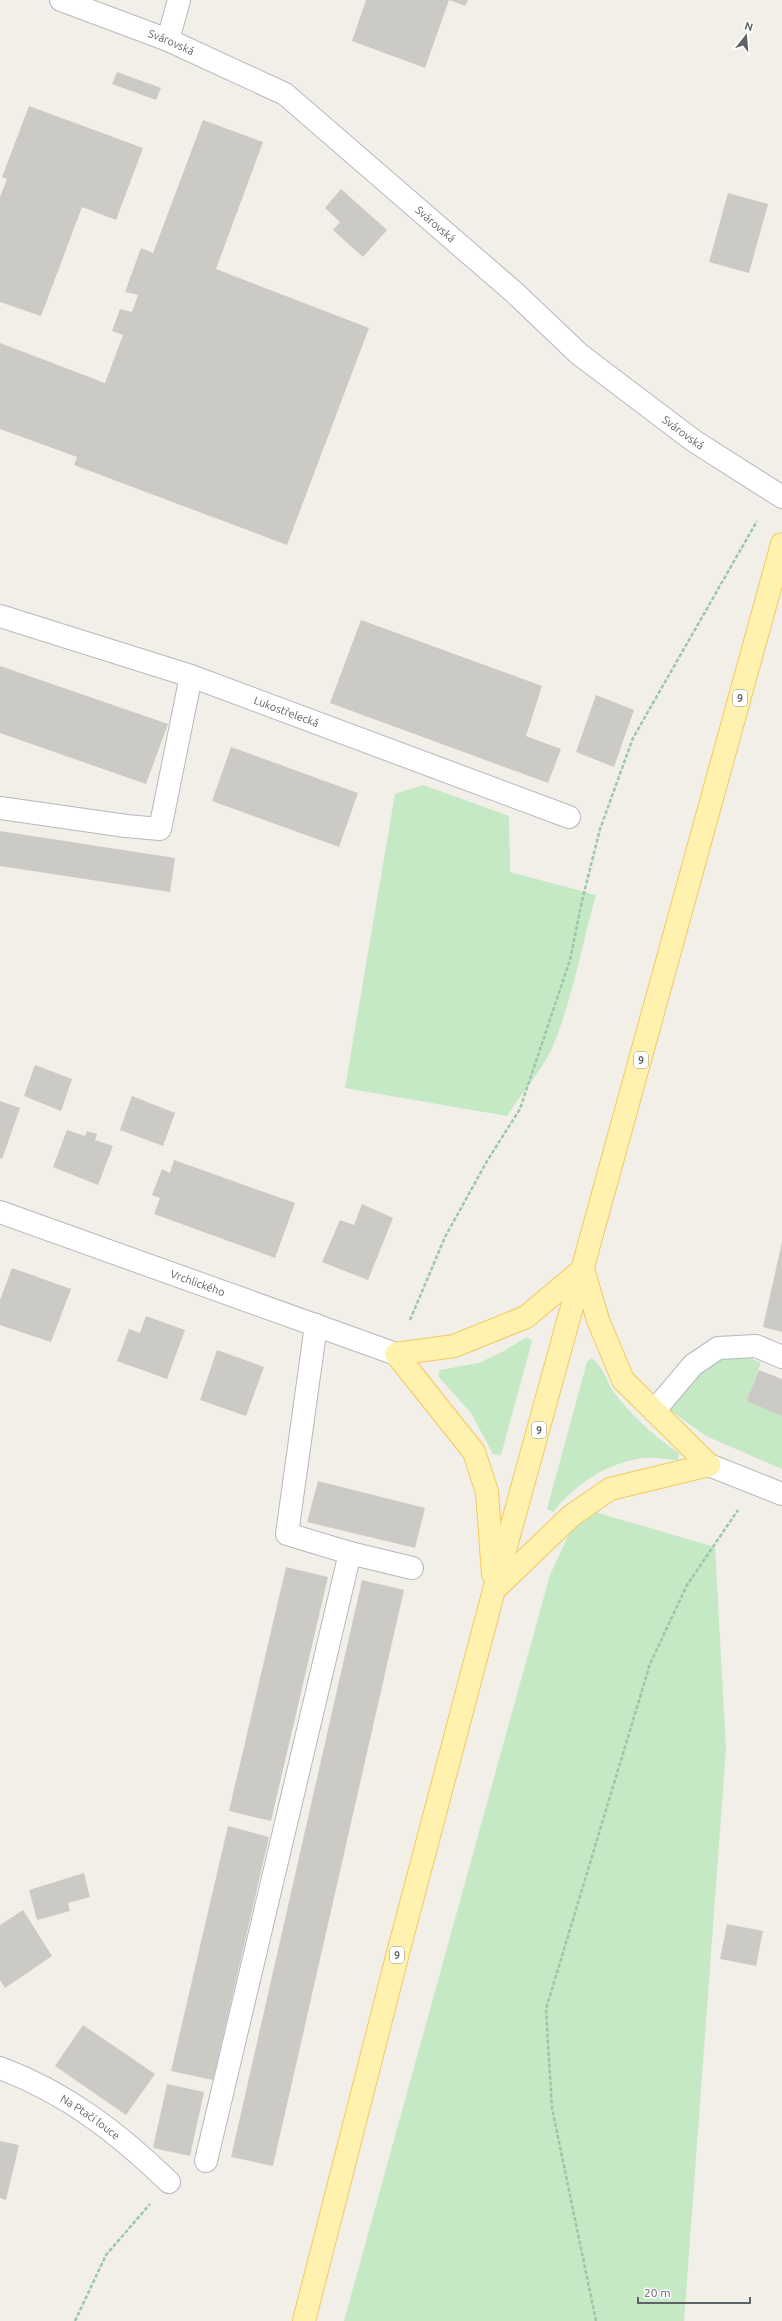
<svg xmlns="http://www.w3.org/2000/svg" width="782" height="2321" font-family="Ubuntu,sans-serif">
	<style>
		.green { fill: #c5e8c5 }
		.building { fill: #cccac5 }
		.lines { fill: none; stroke-linecap: round; stroke-linejoin: round }
		.minor-casing { stroke: #b5b8bc; stroke-width: 24 }
		.major-casing { stroke: #f2c960; stroke-width: 24 }
		.path { stroke: #9cc7a9; stroke-width: 2.5; stroke-dasharray: 4 2; stroke-linecap: butt }
		.minor { stroke: #fff; stroke-width: 22 }
		.major { stroke: #fff2af; stroke-width: 22 }
		.labels { text-anchor: middle; stroke-width: 4; stroke-linejoin: round; paint-order: stroke }
		.shield { fill: #fff; stroke: #8f9295; stroke-width: 1 }
		.shield-label { font-size: 10px; font-weight: bold; fill: #5f6368 }
		.street-label { font-size: 11px; fill: #5f6368; stroke: #fff }
	</style>
	<rect width="100%" height="100%" fill="#f1efe8"/>
	<g class="green">
		<path d="M423,785L509,816L510,872L596,895C581,946 573,999 552,1048C544,1067 519,1097 507,1116L345,1088L395,794Z"/>
		<polygon points="527,1337 532,1341 501,1455 493,1454 471,1413 438,1376 440,1370 479,1363 502,1352"/>
		<polygon points="743,1355 761,1363 746,1401 782,1416 782,1469 706,1436 670,1410 689,1385 716,1357"/>
		<path d="M591,1358C603,1365 606,1380 613,1391C631,1416 654,1436 679,1453L678,1460C667,1460 655,1457 644,1458C606,1463 577,1483 553,1512L547,1509L587,1362Z"/>
		<polygon points="581,1508 715,1547 726,1749 684,2321 344,2321 550,1575"/>
	</g>
	<g class="building">
		<polygon points="366,0 449,0 425,68 352,41"/>
		<polygon points="449,0 468,0 465,6"/>
		<polygon points="117,72 161,88 156,100 112,84"/>
		<polygon points="29,106 143,148 116,220 82,207 41,316 0,302 0,197 7,179 2,177"/>
		<polygon points="203,120 263,142 216,269 369,328 287,545 74,465 77,457 0,429 0,343 105,383 123,335 112,331 120,309 132,312 138,295 125,292 141,248 153,253"/>
		<polygon points="341,189 387,230 363,257 333,230 340,222 325,208"/>
		<polygon points="728,193 768,204 749,273 709,262"/>
		<polygon points="361,620 542,686 526,736 561,749 548,783 330,703"/>
		<polygon points="0,666 168,724 146,784 0,733"/>
		<polygon points="596,695 634,710 614,767 576,752"/>
		<polygon points="231,747 358,793 339,847 212,801"/>
		<polygon points="0,831 175,858 170,892 0,866"/>
		<polygon points="35,1065 72,1079 61,1111 24,1096"/>
		<polygon points="132,1096 175,1113 163,1146 120,1130"/>
		<polygon points="0,1101 20,1108 2,1159 0,1158"/>
		<polygon points="67,1130 85,1136 87,1131 97,1134 95,1140 113,1146 98,1185 53,1167"/>
		<polygon points="174,1160 295,1203 275,1258 154,1214 160,1198 152,1195 162,1169 170,1173"/>
		<polygon points="362,1204 393,1218 368,1280 322,1262 340,1220 354,1225"/>
		<polygon points="782,1242 782,1332 763,1327"/>
		<polygon points="12,1268 71,1289 51,1342 0,1325 0,1300"/>
		<polygon points="146,1316 185,1330 167,1379 117,1361 129,1329 140,1333"/>
		<polygon points="217,1350 264,1367 246,1416 200,1400"/>
		<polygon points="759,1370 782,1379 782,1416 746,1401"/>
		<polygon points="318,1481 425,1508 415,1548 307,1522"/>
		<polygon points="286,1567 328,1577 271,1821 229,1811"/>
		<polygon points="362,1580 404,1590 273,2166 231,2157"/>
		<polygon points="228,1826 269,1837 213,2080 171,2071"/>
		<polygon points="84,1873 90,1897 68,1903 70,1911 37,1920 29,1890"/>
		<polygon points="23,1910 52,1956 5,1988 0,1980 0,1925"/>
		<polygon points="727,1924 763,1931 756,1966 720,1959"/>
		<polygon points="83,2025 155,2074 126,2115 55,2066"/>
		<polygon points="167,2084 204,2092 190,2156 153,2148"/>
		<polygon points="0,2141 19,2145 6,2200 0,2198"/>
	</g>
	<g class="lines">
		<g class="minor-casing">
			<g id="minor">
				<path id="s1" d="M61,0L168,40L285,94L515,293L579,354L694,441L782,497"/>
				<polyline points="168,40 179,0"/>
				<path id="s2" d="M0,616L191,676L569,817"/>
				<polyline points="0,808 126,826 160,829 191,676"/>
				<path id="s3" d="M0,1212L396,1354"/>
				<polyline points="654,1411 693,1365 718,1348 756,1346 782,1357"/>
				<polyline points="709,1465 782,1494"/>
				<polyline points="350,1553 412,1568"/>
				<path id="s4" d="M0,2068C67,2093 118,2133 169,2182"/>
				<polyline points="206,2161 350,1553 287,1534 316,1325"/>
			</g>
		</g>
		<g class="major-casing">
			<g id="major">
				<polyline points="583,1269 598,1320 623,1380 709,1465"/>
				<polyline points="493,1574 487,1492 474,1452 396,1354 454,1346 526,1317 583,1269"/>
				<polyline points="495,1589 571,1516 610,1489 709,1465"/>
				<polyline points="304,2321 398,1953 494,1590 782,544"/>
			</g>
		</g>
		<g class="path">
			<polyline points="410,1320 445,1237 487,1161 520,1109 570,960 582,901 600,829 633,738 757,521"/>
			<polyline points="75,2321 106,2255 150,2204"/>
			<polyline points="596,2321 552,2108 546,2009 650,1664 687,1585 738,1510"/>
		</g>
		<use href="#minor" class="minor"/>
		<use href="#major" class="major"/>
	</g>
	<g class="labels">
		<g class="shield">
			<rect x="733" y="690" width="14" height="16" rx="3"/>
			<rect x="634" y="1052" width="14" height="16" rx="3"/>
			<rect x="532" y="1422" width="14" height="16" rx="3"/>
			<rect x="390" y="1947" width="14" height="16" rx="3"/>
		</g>
		<g class="shield-label">
			<text x="740" y="702">9</text>
			<text x="641" y="1064">9</text>
			<text x="539" y="1434">9</text>
			<text x="397" y="1959">9</text>
		</g>
		<g class="street-label">
			<text dy="4" stroke="none"><textPath href="#s1" startOffset="118">Svárovská</textPath></text>
			<text dy="4" stroke="none"><textPath href="#s1" startOffset="442">Svárovská</textPath></text>
			<text dy="4" stroke="none"><textPath href="#s1" startOffset="766">Svárovská</textPath></text>
			<text dy="4" stroke="none"><textPath href="#s2" startOffset="302">Lukostřelecká</textPath></text>
			<text dy="4" stroke="none"><textPath href="#s3" startOffset="210">Vrchlického</textPath></text>
			<text dy="4" stroke="none"><textPath href="#s4" startOffset="103">Na Ptačí louce</textPath></text>
		</g>
	</g>
	<g transform="translate(746 36) rotate(17)" stroke="#ffffff" stroke-width="3" paint-order="stroke">
	<path d="M0-3L7 15L0 10L-7 15Z" fill="#5f6368"/>
	<text y="-6" font-size="11" font-weight="bold" text-anchor="middle" fill="#5f6368">N</text>
	</g>
	<path d="M638 2297v6h112v-6" fill="none" stroke="#5f6368" stroke-width="2"/>
	<text x="644" y="2297" font-size="12" fill="#5f6368" stroke="#ffffff" stroke-width="3" paint-order="stroke">20 m</text>
</svg>
